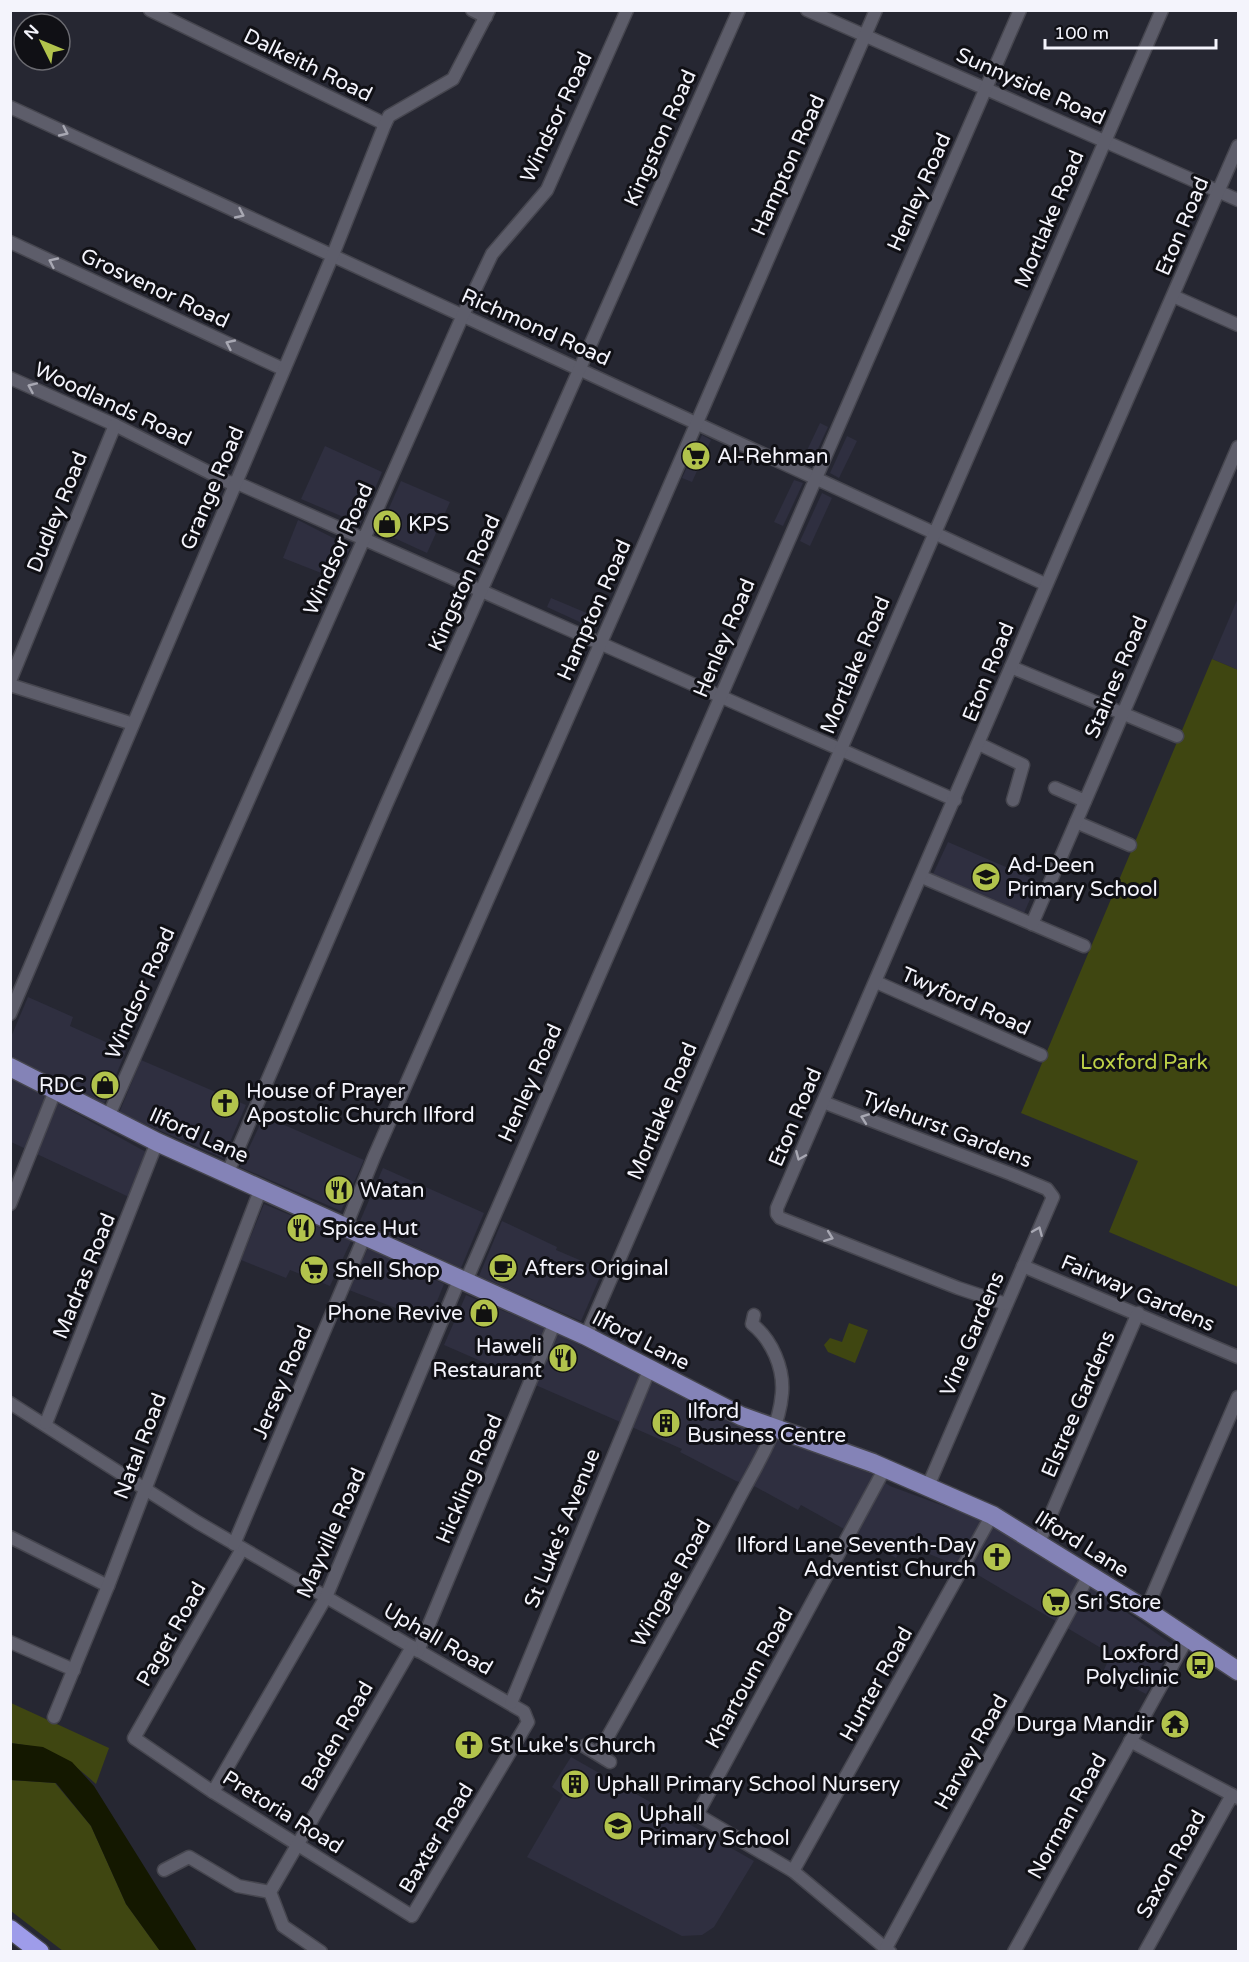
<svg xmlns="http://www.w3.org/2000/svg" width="1249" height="1962" font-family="'Varela Round',sans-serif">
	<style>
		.built { fill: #2f2f40 }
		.green { fill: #3f4611 }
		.water { fill: #141800 }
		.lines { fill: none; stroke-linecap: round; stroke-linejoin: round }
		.street-casing { stroke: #46464f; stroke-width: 15 }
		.primary-casing { stroke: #46464f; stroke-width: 21 }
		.highway-casing { stroke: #46464f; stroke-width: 21 }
		.street { stroke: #5d5d6a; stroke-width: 12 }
		.primary { stroke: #8483b7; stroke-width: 18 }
		.highway { stroke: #9e9cea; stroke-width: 18 }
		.oneway { stroke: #a8a8b3 }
		.labels { text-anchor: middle; stroke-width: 6; stroke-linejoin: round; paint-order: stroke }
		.street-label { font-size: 21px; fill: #f4f4fc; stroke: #101015 }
		.poi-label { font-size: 21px; fill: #f4f4fc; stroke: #101015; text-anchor: start }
		.park-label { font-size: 21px; fill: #bdd047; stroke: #101015 }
	</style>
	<rect width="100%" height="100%" fill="#262732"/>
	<g class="built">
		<polygon points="820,423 828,427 811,464 802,461"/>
		<polygon points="702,435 711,440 692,482 682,478"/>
		<polygon points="847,436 857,441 839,478 830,473"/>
		<polygon points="325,446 382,472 360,524 301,499"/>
		<polygon points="794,480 803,483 783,526 774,522"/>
		<polygon points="401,481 450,502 427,553 379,531"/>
		<polygon points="822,493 832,498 810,546 800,541"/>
		<polygon points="298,520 351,547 334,578 283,558"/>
		<polygon points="551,598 601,619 595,629 547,607"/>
		<polygon points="1238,598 1238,670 1212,659"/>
		<polygon points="948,842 1038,881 1024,913 933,874"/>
		<polygon points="28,997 73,1017 70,1026 126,1051 103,1106 11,1059 11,1037"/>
		<polygon points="141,1060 246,1105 223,1158 119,1113"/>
		<polygon points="10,1077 146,1152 129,1197 11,1142"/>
		<polygon points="264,1116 364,1160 341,1211 240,1167"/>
		<polygon points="383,1168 484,1213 461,1268 360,1221"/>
		<polygon points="264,1204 351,1241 330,1286 290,1270 286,1278 241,1260"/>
		<polygon points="502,1221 557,1247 556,1250 603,1270 581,1321 479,1276"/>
		<polygon points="368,1248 444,1284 429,1321 349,1290"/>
		<polygon points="466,1295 560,1335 724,1419 872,1474 890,1486 976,1518 1076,1577 1173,1645 1146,1694 1103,1672 1111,1654 973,1572 905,1544 896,1558 801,1505 798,1510 756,1487 736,1481 680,1452 682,1449 444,1345"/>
		<polygon points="571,1757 754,1861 714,1927 702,1935 682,1936 527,1857 563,1795 552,1787"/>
	</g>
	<g class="green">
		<polygon points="1212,659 1238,670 1238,1287 1109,1232 1138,1161 1021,1113"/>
		<polygon points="849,1323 868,1330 855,1363 828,1352 824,1345 830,1338 842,1342"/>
		<path d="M11,1703L109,1748L96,1784C65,1756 51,1748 11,1743Z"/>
		<polygon points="10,1780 55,1783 91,1826 126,1904 160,1951 63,1951 11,1911"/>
	</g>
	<polygon class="water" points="10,1743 43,1747 72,1762 94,1786 197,1951 160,1951 126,1904 91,1826 56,1783 11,1780"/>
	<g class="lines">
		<g class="street-casing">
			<g id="street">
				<polyline points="150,10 385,124"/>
				<polyline points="472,10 486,17"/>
				<polyline points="807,10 1238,200"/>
				<polyline points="10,107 1045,584"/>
				<polyline points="10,242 283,369"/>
				<polyline points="1173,296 1238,325"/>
				<polyline points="10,378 115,425 228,482 237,483 955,800"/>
				<polyline points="1011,667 1177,736"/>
				<polyline points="10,681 115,425"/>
				<polyline points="10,685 133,724"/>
				<polyline points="979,744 1023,765 1013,800"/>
				<polyline points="1055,788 1085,801"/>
				<polyline points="1076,822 1130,845"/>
				<polyline points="922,877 1084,946"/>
				<polyline points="1032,924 1238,447"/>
				<polyline points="876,982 1041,1055"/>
				<polyline points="10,1014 332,257 385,124 389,116 453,79 489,10"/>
				<polyline points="823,1102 1011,1174 1047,1189 1053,1197 928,1486"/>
				<polyline points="108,1117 463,315 492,254 547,190 627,10"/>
				<polyline points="228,1172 386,805 739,10"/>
				<polyline points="10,1204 55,1091"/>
				<polyline points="346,1226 374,1157 629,579 876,10"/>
				<polyline points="1023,1266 1238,1357"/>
				<polyline points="466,1281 1020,10"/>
				<path d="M1006,1304L958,1288L780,1218L777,1214V1208C931,854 1082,499 1238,146"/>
				<polyline points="586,1336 1162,10"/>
				<polyline points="10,1403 197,1522 524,1712 528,1722 412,1916 213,1792 134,1738 242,1549"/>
				<polyline points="46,1423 157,1142"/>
				<polyline points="885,1468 699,1811 701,1817 793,1871 890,1952"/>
				<polyline points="10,1537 108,1586"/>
				<polyline points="1039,1542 1138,1313"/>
				<polyline points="234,1544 365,1235"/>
				<polyline points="1146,1610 1238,1397"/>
				<polyline points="10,1642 74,1670"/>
				<polyline points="418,1651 555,1322"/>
				<polyline points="511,1703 650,1368"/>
				<polyline points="54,1717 108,1586 261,1188"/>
				<polyline points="1130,1741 1238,1798"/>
				<polyline points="584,1746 610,1762"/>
				<path d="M598,1754C645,1671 693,1587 737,1502C755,1467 779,1433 782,1393C784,1368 772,1340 752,1324L754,1315"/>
				<polyline points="213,1792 326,1597 460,1278"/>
				<polyline points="164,1870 189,1857 238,1886 270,1892"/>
				<polyline points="793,1871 992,1515"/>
				<polyline points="886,1948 1089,1575"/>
				<polyline points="321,1952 283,1926 270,1892 412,1647"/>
				<polyline points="1014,1952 1188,1637"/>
				<polyline points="1145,1952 1232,1795"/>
			</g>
		</g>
		<g class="primary-casing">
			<polyline id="primary" points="10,1067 157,1142 586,1336 741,1416 873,1463 992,1515 1146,1610 1238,1671"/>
		</g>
		<g class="highway-casing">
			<polyline id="highway" points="10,1929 40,1952"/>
		</g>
		<use href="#street" class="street"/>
		<use href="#primary" class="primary"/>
		<use href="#highway" class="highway"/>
	</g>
	<defs><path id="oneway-chevron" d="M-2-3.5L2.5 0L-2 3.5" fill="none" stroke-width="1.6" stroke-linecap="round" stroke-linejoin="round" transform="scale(1.5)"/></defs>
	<g class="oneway">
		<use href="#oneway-chevron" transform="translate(64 132) rotate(25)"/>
		<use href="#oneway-chevron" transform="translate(240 214) rotate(25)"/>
		<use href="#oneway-chevron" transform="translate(53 262) rotate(-155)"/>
		<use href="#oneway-chevron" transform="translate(230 344) rotate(-155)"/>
		<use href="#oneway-chevron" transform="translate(32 387) rotate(-156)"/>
		<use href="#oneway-chevron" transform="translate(865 1118) rotate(-160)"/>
		<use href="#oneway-chevron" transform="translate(800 1156) rotate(113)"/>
		<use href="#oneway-chevron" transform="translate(1038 1231) rotate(-67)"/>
		<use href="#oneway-chevron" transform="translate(829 1237) rotate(21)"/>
	</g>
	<defs>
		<g id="supermarket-disc" transform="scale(1.5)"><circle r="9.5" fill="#b2c34c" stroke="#101015"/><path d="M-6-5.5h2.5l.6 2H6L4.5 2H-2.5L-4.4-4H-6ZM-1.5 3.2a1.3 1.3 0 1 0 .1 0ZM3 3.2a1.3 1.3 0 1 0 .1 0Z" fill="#111"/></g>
		<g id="shop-disc" transform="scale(1.5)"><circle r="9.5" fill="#b2c34c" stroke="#101015"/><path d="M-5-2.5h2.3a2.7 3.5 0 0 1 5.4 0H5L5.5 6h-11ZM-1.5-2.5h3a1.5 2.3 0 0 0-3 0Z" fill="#111"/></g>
		<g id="school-disc" transform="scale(1.5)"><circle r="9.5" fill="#b2c34c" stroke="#101015"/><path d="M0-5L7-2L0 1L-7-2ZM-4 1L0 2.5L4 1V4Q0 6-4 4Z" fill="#111"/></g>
		<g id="church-disc" transform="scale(1.5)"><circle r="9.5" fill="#b2c34c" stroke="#101015"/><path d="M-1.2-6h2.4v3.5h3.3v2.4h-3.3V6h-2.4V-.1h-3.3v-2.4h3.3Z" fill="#111"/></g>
		<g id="restaurant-disc" transform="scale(1.5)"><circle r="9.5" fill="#b2c34c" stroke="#101015"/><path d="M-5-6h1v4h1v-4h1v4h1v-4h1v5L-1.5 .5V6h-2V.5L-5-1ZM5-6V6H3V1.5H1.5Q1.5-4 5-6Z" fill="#111"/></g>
		<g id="cafe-disc" transform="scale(1.5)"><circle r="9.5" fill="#b2c34c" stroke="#101015"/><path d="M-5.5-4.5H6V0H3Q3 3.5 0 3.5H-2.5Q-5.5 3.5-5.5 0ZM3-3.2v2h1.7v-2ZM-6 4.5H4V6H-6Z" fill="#111"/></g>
		<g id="building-disc" transform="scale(1.5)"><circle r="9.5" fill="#b2c34c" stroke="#101015"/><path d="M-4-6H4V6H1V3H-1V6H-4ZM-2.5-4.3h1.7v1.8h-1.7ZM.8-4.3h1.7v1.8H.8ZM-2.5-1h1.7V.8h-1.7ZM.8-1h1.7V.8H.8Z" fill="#111"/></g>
		<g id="bus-disc" transform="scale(1.5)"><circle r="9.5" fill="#b2c34c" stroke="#101015"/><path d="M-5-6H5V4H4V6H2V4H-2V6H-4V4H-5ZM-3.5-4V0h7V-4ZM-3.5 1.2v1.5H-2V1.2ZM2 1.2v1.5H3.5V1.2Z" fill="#111"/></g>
		<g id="temple-disc" transform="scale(1.5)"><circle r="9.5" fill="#b2c34c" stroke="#101015"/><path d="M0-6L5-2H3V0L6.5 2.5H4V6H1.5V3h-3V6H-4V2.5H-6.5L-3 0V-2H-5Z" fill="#111"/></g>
	</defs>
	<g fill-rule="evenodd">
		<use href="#supermarket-disc" x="696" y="456"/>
		<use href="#shop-disc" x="387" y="524"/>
		<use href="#school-disc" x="986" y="877"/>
		<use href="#shop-disc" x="105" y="1085"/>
		<use href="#church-disc" x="225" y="1103"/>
		<use href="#restaurant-disc" x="339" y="1190"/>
		<use href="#restaurant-disc" x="301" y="1228"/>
		<use href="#cafe-disc" x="503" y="1268"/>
		<use href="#supermarket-disc" x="314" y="1270"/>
		<use href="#shop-disc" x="484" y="1313"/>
		<use href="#restaurant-disc" x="563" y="1358"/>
		<use href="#building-disc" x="666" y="1423"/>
		<use href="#church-disc" x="997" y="1557"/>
		<use href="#supermarket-disc" x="1056" y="1602"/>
		<use href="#bus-disc" x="1200" y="1665"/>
		<use href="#temple-disc" x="1175" y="1724"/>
		<use href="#church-disc" x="469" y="1745"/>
		<use href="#building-disc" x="575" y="1784"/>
		<use href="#school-disc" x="618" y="1826"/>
	</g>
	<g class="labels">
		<g class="street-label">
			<text transform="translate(308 65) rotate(26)" y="7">Dalkeith Road</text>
			<text transform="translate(1031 86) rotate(24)" y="7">Sunnyside Road</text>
			<text transform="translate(556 117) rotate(-65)" y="7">Windsor Road</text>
			<text transform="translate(660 138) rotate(-66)" y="7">Kingston Road</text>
			<text transform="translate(788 165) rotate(-66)" y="7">Hampton Road</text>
			<text transform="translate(919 192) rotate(-66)" y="7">Henley Road</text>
			<text transform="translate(1049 219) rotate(-67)" y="7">Mortlake Road</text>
			<text transform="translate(1182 226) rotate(-67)" y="7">Eton Road</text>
			<text transform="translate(155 288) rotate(25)" y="7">Grosvenor Road</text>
			<text transform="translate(536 327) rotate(24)" y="7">Richmond Road</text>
			<text transform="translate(113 404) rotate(25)" y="7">Woodlands Road</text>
			<text transform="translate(212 488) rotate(-67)" y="7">Grange Road</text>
			<text transform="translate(57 512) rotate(-68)" y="7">Dudley Road</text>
			<text transform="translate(338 549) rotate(-66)" y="7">Windsor Road</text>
			<text transform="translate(464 583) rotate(-66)" y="7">Kingston Road</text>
			<text transform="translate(594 610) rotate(-66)" y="7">Hampton Road</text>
			<text transform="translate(724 638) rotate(-67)" y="7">Henley Road</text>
			<text transform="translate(855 665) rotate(-67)" y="7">Mortlake Road</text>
			<text transform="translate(988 672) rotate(-68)" y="7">Eton Road</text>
			<text transform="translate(1116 677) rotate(-67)" y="7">Staines Road</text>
			<text transform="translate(140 993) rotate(-66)" y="7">Windsor Road</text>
			<text transform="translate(966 1001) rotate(24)" y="7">Twyford Road</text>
			<text transform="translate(530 1083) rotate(-66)" y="7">Henley Road</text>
			<text transform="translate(662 1111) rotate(-67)" y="7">Mortlake Road</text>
			<text transform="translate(795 1117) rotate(-67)" y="7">Eton Road</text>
			<text transform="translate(947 1129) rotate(21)" y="7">Tylehurst Gardens</text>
			<text transform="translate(199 1135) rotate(24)" y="7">Ilford Lane</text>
			<text transform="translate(84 1276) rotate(-68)" y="7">Madras Road</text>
			<text transform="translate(1138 1293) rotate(23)" y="7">Fairway Gardens</text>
			<text transform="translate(972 1334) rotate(-67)" y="7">Vine Gardens</text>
			<text transform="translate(641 1340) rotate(27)" y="7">Ilford Lane</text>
			<text transform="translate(282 1382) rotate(-67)" y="7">Jersey Road</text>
			<text transform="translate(1078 1404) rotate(-67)" y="7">Elstree Gardens</text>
			<text transform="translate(140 1446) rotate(-69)" y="7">Natal Road</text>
			<text transform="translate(469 1479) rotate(-67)" y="7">Hickling Road</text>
			<text transform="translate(562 1528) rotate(-68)" y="7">St Luke's Avenue</text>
			<text transform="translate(331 1533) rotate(-66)" y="7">Mayville Road</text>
			<text transform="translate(1082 1544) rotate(32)" y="7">Ilford Lane</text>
			<text transform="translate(671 1583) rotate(-61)" y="7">Wingate Road</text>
			<text transform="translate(171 1634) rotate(-60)" y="7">Paget Road</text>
			<text transform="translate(438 1639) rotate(30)" y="7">Uphall Road</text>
			<text transform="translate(749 1678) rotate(-61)" y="7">Khartoum Road</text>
			<text transform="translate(876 1684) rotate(-61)" y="7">Hunter Road</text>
			<text transform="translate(337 1736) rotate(-60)" y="7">Baden Road</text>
			<text transform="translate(971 1752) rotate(-61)" y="7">Harvey Road</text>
			<text transform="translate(283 1812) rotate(32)" y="7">Pretoria Road</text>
			<text transform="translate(1067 1816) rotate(-61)" y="7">Norman Road</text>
			<text transform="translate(436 1838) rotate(-59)" y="7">Baxter Road</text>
			<text transform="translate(1171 1864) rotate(-61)" y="7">Saxon Road</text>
		</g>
		<g class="poi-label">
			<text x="717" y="463">Al-Rehman</text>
			<text x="408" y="531">KPS</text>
			<text x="1007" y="872">Ad-Deen<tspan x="1007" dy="24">Primary School</tspan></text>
			<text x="84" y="1092" text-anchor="end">RDC</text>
			<text x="246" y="1098">House of Prayer<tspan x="246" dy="24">Apostolic Church Ilford</tspan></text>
			<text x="360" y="1197">Watan</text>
			<text x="322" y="1235">Spice Hut</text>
			<text x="524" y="1275">Afters Original</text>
			<text x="335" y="1277">Shell Shop</text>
			<text x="463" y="1320" text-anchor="end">Phone Revive</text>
			<text x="542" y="1353" text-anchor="end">Haweli<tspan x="542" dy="24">Restaurant</tspan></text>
			<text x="687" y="1418">Ilford<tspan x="687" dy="24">Business Centre</tspan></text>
			<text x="976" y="1552" text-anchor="end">Ilford Lane Seventh-Day<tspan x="976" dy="24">Adventist Church</tspan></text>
			<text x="1077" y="1609">Sri Store</text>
			<text x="1179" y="1660" text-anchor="end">Loxford<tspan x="1179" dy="24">Polyclinic</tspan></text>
			<text x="1154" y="1731" text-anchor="end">Durga Mandir</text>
			<text x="490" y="1752">St Luke's Church</text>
			<text x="596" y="1791">Uphall Primary School Nursery</text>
			<text x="639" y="1821">Uphall<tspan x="639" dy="24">Primary School</tspan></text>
		</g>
		<g class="park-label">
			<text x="1144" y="1069">Loxford Park</text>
		</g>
	</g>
	<rect width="1249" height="1962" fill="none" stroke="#f4f4fc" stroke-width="24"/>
	<g transform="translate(42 42) rotate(313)"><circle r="28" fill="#101015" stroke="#6b6b71" stroke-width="1.5"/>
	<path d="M0-4.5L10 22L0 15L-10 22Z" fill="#b2c34c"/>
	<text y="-9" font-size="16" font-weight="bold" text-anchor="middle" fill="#f4f4fc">N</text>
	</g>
	<path d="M1045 39v9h171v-9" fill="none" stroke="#f4f4fc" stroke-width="3"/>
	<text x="1054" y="39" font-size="18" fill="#f4f4fc" stroke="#101015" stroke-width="4.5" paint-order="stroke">100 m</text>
</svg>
